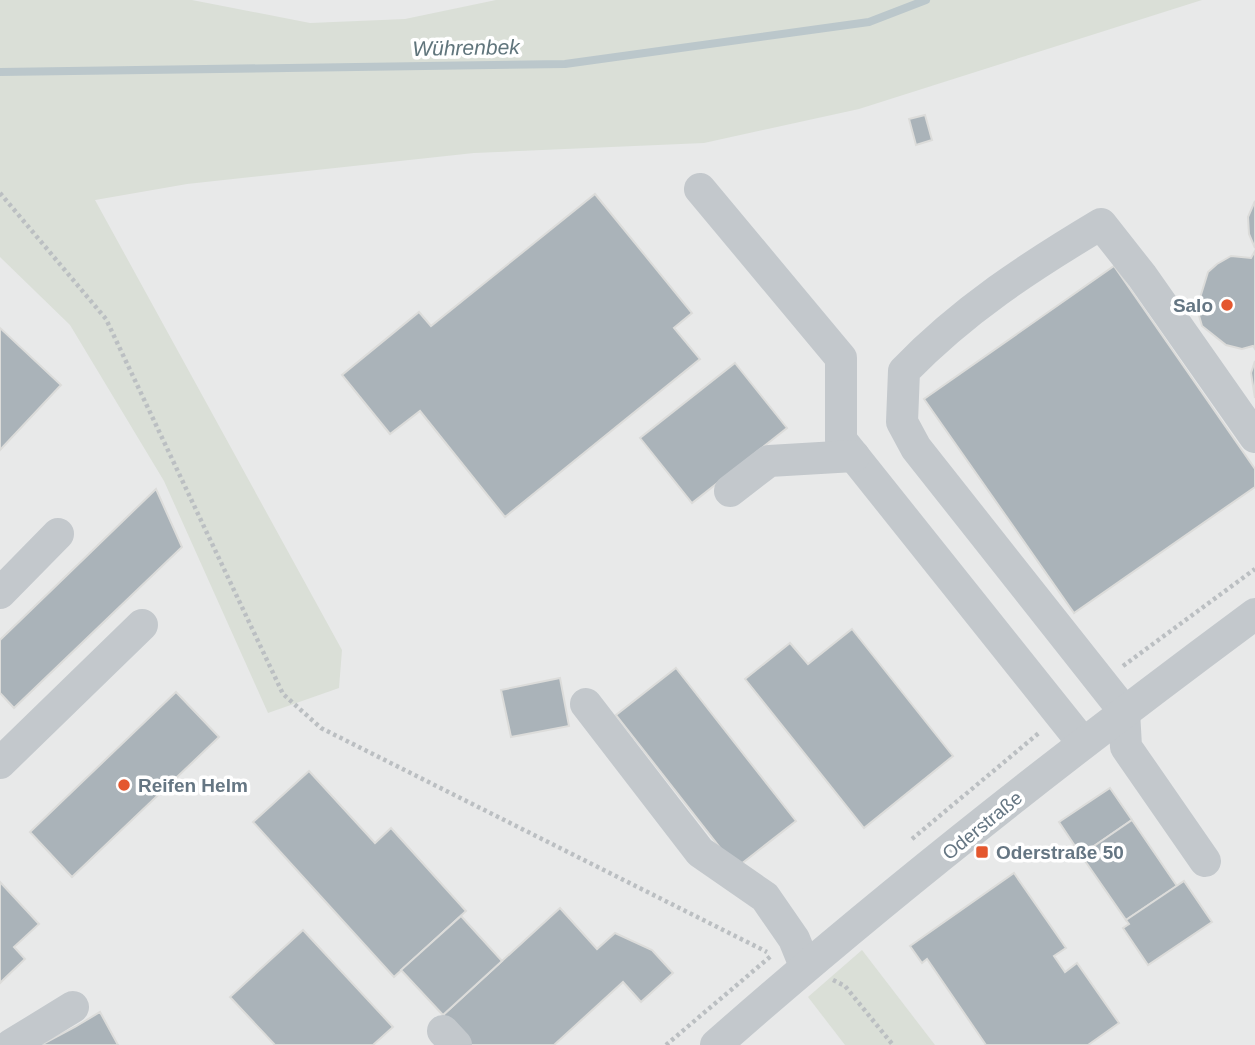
<svg xmlns="http://www.w3.org/2000/svg" width="1255" height="1045" font-family="Arial,sans-serif">
	<style>
		.built { fill: #e8e9e9 }
		.green { fill: #dadfd7 }
		.lines { fill: none; stroke-linecap: round; stroke-linejoin: round }
		.stream { stroke: #bbc7cb; stroke-width: 8 }
		.building { fill: #aab3b9; stroke: #dcdcda; stroke-width: 2 }
		.path { stroke: #bbbfc2; stroke-width: 4.5; stroke-dasharray: 3.5 3.5; stroke-linecap: butt }
		.minor { stroke: #c3c8cc; stroke-width: 32 }
		.poi-dot { fill: #e4572e; stroke: #fff; stroke-width: 2.5 }
		.labels { text-anchor: middle; stroke-width: 7; stroke-linejoin: round; paint-order: stroke }
		.poi-label { font-size: 19px; font-weight: bold; fill: #657683; stroke: #fff; text-anchor: start }
		.street-label { font-size: 19px; fill: #657683; stroke: #fff }
		.water-label { font-size: 21px; font-style: italic; fill: #60757c; stroke: #fff }
	</style>
	<rect width="100%" height="100%" fill="#fafaf8"/>
	<rect class="built" x="0" y="0" width="1255" height="1045"/>
	<g class="green">
		<polygon points="0,0 192,0 310,23 405,19 496,0 1202,0 859,109 704,143 474,153 187,184 95,200 342,650 339,688 268,713 164,481 70,325 0,257"/>
		<polygon points="862,950 935,1045 845,1045 808,997"/>
	</g>
	<g class="lines">
		<polyline class="stream" points="0,72 565,64 869,22 926,0"/>
	</g>
	<g class="building">
		<polygon points="925,115 932,140 916,145 909,119"/>
		<polygon points="595,194 692,313 674,328 700,359 505,517 420,411 390,434 342,375 419,312 431,326"/>
		<polygon points="1255,201 1255,248 1249,234 1248,217"/>
		<polygon points="1255,251 1255,349 1253,346 1242,349 1226,345 1202,326 1198,312 1200,298 1208,272 1217,264 1231,256 1251,258"/>
		<polygon points="1114,266 1255,469 1255,487 1074,613 924,399"/>
		<polygon points="0,328 61,385 0,450"/>
		<polygon points="1255,361 1255,398 1251,373"/>
		<polygon points="735,363 787,428 692,503 640,438"/>
		<polygon points="156,489 182,547 14,708 0,693 0,640"/>
		<polygon points="852,629 953,756 864,828 745,679 790,643 808,664"/>
		<polygon points="676,668 796,821 736,868 616,715"/>
		<polygon points="560,678 569,726 511,737 501,690"/>
		<polygon points="176,692 219,737 72,877 30,832"/>
		<polygon points="309,771 375,843 391,828 466,911 394,977 253,822"/>
		<polygon points="1110,788 1132,820 1081,855 1059,822"/>
		<polygon points="1132,820 1177,886 1126,920 1081,855"/>
		<polygon points="1014,873 1066,948 1054,956 1065,972 1077,963 1119,1023 1088,1045 986,1045 927,959 922,963 910,946"/>
		<polygon points="1184,881 1212,922 1148,965 1123,928 1129,924 1126,920"/>
		<polygon points="0,882 39,924 14,947 25,959 0,983"/>
		<polygon points="560,908 597,949 615,933 652,950 673,973 641,1002 623,982 554,1045 470,1045 443,1015"/>
		<polygon points="461,916 502,961 443,1015 401,970"/>
		<polygon points="303,930 393,1027 373,1045 275,1045 230,997"/>
		<polygon points="100,1012 118,1045 41,1045 75,1027"/>
	</g>
	<g class="lines">
		<g class="path">
			<polyline points="0,193 106,319 283,694 321,728 767,952"/>
			<polyline points="1123,666 1255,569"/>
			<polyline points="912,839 1040,732"/>
			<polyline points="833,980 845,986 893,1045"/>
			<polyline points="666,1045 771,956"/>
		</g>
		<g class="minor">
			<polyline points="700,189 841,358 841,440 1083,743"/>
			<polyline points="730,491 769,461 854,456"/>
			<polyline points="0,593 58,534"/>
			<polyline points="586,704 700,852 765,897 794,939 805,966"/>
			<polyline points="0,763 142,625"/>
			<path d="M1205,861L1126,747L1124,711L916,448L902,422L904,371C963,310 1029,267 1101,224L1142,276L1255,437"/>
			<polyline points="443,1031 456,1045"/>
			<polyline points="11,1045 73,1007"/>
			<path d="M716,1045C888,893 1070,751 1255,614"/>
		</g>
	</g>
	<g class="poi-dot">
		<circle cx="1227" cy="305" r="7"/>
		<circle cx="124" cy="785" r="7"/>
		<rect x="975" y="845" width="14" height="14" rx="3.5"/>
	</g>
	<g class="labels">
		<g class="poi-label">
			<text x="1213" y="312" text-anchor="end">Salo</text>
			<text x="138" y="792">Reifen Helm</text>
			<text x="996" y="859">Oderstraße 50</text>
		</g>
		<g class="street-label">
			<text transform="translate(982 825) rotate(-39)" y="7">Oderstraße</text>
		</g>
		<g class="water-label">
			<text transform="translate(466 48) rotate(-1)" y="7">Wührenbek</text>
		</g>
	</g>
</svg>
